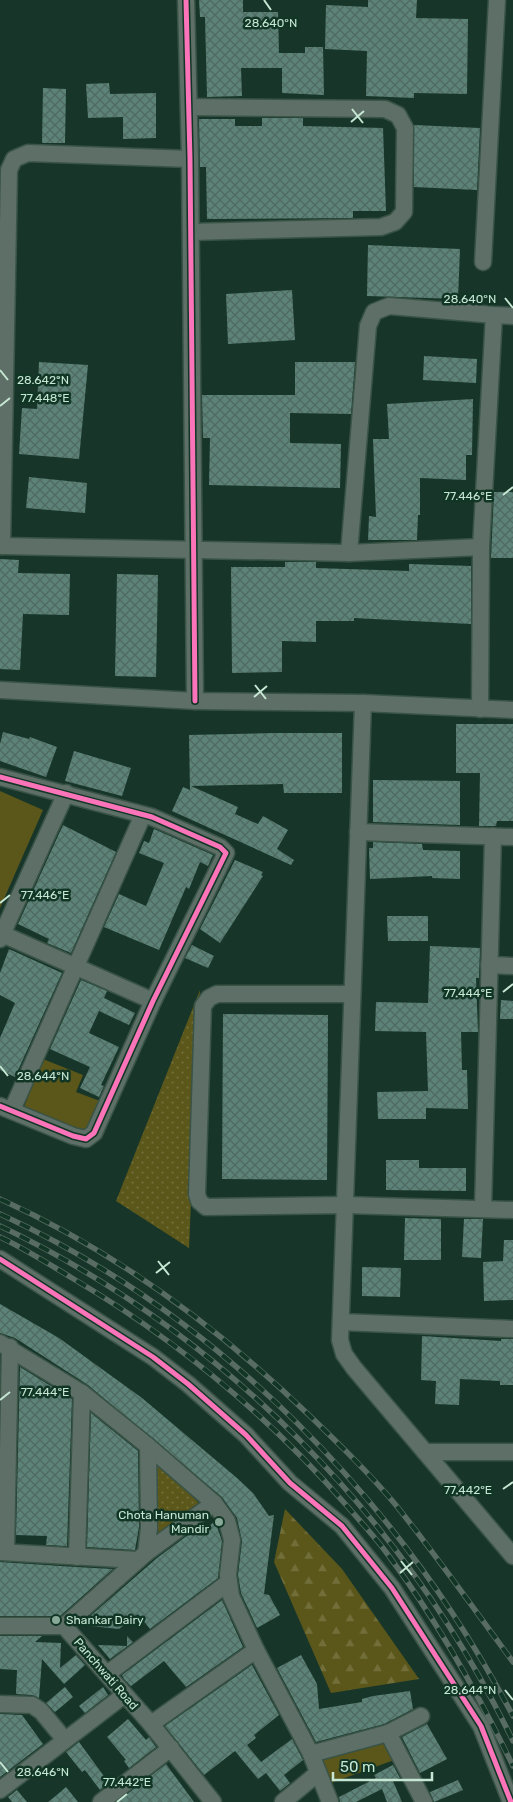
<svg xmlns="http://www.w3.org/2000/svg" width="513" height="1802" font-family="Rubik,sans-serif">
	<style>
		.grass { fill: url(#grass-dots) }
		.forest { fill: url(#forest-firs) }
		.green { fill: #5b5619 }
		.building { fill: url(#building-cross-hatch) }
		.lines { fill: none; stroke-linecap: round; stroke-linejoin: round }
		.minor-casing { stroke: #395347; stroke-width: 19 }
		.minor { stroke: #5d6f66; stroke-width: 16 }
		.rail-casing { stroke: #586c63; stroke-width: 5.5 }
		.rail { stroke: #113625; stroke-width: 4; stroke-dasharray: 11; stroke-linecap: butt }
		.cycleway-casing { stroke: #113625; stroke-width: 8 }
		.cycleway { stroke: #fb73b8; stroke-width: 5 }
		.ticks { fill: none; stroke: #c5e7d3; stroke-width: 2 }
		.poi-dot { fill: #88a998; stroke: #113625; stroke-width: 2 }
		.labels { text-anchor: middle; stroke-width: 5; stroke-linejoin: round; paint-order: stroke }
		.poi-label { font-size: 12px; fill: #c5e7d3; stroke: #113625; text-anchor: end }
		.street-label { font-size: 12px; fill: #c5e7d3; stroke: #113625 }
		.ticks-label { font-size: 12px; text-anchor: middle; fill: #c5e7d3; stroke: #113625; stroke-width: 5; stroke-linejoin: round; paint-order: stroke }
	</style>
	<defs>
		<pattern id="grass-dots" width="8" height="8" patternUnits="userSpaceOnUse" patternTransform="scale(1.25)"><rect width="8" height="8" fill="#5b5619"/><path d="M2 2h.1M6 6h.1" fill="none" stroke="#716e3a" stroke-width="1.8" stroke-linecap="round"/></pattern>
		<pattern id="forest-firs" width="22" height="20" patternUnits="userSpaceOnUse" patternTransform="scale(1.25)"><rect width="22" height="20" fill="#5b5619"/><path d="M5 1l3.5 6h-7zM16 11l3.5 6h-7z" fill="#716e3a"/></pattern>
		<pattern id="building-cross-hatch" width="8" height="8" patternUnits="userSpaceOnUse" patternTransform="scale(1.25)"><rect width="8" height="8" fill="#5d8278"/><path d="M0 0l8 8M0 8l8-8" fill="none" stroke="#4f6a61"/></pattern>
	</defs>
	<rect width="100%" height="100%" fill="#173629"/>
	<g class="grass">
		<polygon points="200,990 189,1248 116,1201"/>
		<polygon points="153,1458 200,1504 152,1543"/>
	</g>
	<polygon class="forest" points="285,1509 342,1569 419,1679 331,1693 274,1562"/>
	<g class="green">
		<polygon points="0,791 43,810 0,908"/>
		<polygon points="43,1059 83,1075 76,1092 100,1101 88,1133 24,1107"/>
		<polygon points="387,1736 397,1759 331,1783 320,1756"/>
	</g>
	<g class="building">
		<polygon points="199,0 243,0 243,12 278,12 279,53 305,53 305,47 323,47 324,95 282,93 282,68 241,68 242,96 207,97 205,17 200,17"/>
		<polygon points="368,0 417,0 416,18 468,19 467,94 414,93 414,98 366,96 367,51 325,49 326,5 368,7"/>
		<polygon points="109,83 110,94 156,93 156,138 123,139 123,117 88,118 86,84"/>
		<polygon points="43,88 66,89 65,143 42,143"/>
		<polygon points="262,118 303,118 303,126 383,128 386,211 353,211 353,218 207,219 206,167 200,167 199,119 235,119 235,126 262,126"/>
		<polygon points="414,125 480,128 477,190 414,187"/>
		<polygon points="368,245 460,249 458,299 367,296"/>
		<polygon points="292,290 295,340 228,344 226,294"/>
		<polygon points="424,356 477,359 476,383 423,380"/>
		<polygon points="39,362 88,365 79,459 19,454 22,408 37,409"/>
		<polygon points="295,362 355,362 351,414 290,413 290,443 341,444 340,488 209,485 210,438 203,438 202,395 295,395"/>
		<polygon points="473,399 472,455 466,455 466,480 420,478 420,515 418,515 417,540 368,540 369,516 376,517 373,439 389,439 387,404"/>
		<polygon points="29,477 87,483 85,513 26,508"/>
		<polygon points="494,492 513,492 513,558 491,558"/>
		<polygon points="0,559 19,560 18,573 70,574 69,615 23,614 20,670 0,669"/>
		<polygon points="285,562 316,562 316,568 409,571 409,564 471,566 471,624 354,618 354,621 316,621 316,642 282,641 282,672 232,673 231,567 285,567"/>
		<polygon points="117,574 158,575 156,677 115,676"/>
		<polygon points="456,724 513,724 513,821 497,821 496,826 479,826 480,773 456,773"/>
		<polygon points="3,732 29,739 30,737 57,747 46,777 0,761 0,744"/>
		<polygon points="274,733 342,733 342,793 284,793 283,784 191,786 238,807 235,814 258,824 263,816 288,830 277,849 294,860 291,865 172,811 183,787 190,790 189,735"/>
		<polygon points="74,751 131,768 122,796 65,781"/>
		<polygon points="373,780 460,781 460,825 373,822"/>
		<polygon points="63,825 116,852 71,953 47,943 49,939 18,924"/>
		<polygon points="154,829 213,855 208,866 200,862 189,889 186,887 159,950 104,927 119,894 146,906 164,863 139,853 144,841 149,843"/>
		<polygon points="373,842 422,844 423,850 460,851 460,879 432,878 432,876 370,879 369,848 373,848"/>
		<polygon points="235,860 263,872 261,875 263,876 220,943 200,929"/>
		<polygon points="387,916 428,916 428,941 388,941"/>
		<polygon points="192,945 214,956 208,968 185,958"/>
		<polygon points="430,946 480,948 479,978 476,978 478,1032 461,1032 462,1070 467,1070 468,1109 426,1108 426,1119 378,1119 377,1092 428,1091 426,1032 375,1031 376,1002 428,1003"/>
		<polygon points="9,949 62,973 15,1077 0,1070 0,1038 15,1003 0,995 0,973"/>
		<polygon points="81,980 107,991 104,998 135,1013 129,1025 99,1011 89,1033 119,1047 101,1085 104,1086 99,1097 80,1088 90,1067 50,1049"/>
		<polygon points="501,1000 513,1001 513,1019 500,1019"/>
		<polygon points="223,1014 328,1015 327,1180 222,1179"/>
		<polygon points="386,1160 419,1160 419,1168 466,1168 466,1191 386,1190"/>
		<polygon points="405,1218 441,1219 441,1260 404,1260"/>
		<polygon points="464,1219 483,1219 481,1258 462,1257"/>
		<polygon points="504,1240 513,1240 513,1300 484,1301 483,1262 503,1261"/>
		<polygon points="362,1267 401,1268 400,1297 362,1296"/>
		<polygon points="0,1304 59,1338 142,1398 237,1478 253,1493 269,1516 274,1515 264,1594 269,1595 280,1615 257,1628 241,1593 238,1575 242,1541 237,1518 222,1497 88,1385 15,1338 0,1333"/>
		<polygon points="422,1336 501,1341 501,1339 513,1339 513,1385 500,1385 500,1381 460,1379 459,1405 435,1404 436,1381 421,1380"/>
		<polygon points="20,1367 72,1399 67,1546 46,1545 47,1536 16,1535"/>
		<polygon points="91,1413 138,1451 139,1527 135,1550 87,1547"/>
		<polygon points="215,1521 222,1541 218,1578 150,1629 138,1614 119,1629 80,1625 157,1558 196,1529 200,1534"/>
		<polygon points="0,1562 76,1567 113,1569 60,1616 0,1616"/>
		<polygon points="222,1600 243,1647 186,1687 164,1661 131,1686 124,1679 122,1675"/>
		<polygon points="0,1636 42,1636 35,1642 61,1643 60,1668 76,1655 85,1665 64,1684 42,1659 39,1698 32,1695 16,1694 17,1670 0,1669"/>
		<polygon points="127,1636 133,1642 110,1659 98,1645 127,1646"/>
		<polygon points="301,1655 317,1684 319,1709 362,1702 362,1699 373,1696 410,1691 413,1709 384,1724 316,1742 277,1668"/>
		<polygon points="252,1665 279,1715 254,1735 256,1738 247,1745 261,1762 292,1739 303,1760 284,1775 290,1783 280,1791 266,1773 258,1779 235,1751 204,1775 165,1726"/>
		<polygon points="65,1687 73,1697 55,1712 46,1703"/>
		<polygon points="103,1687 108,1695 85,1713 79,1706"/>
		<polygon points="0,1714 22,1715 43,1744 0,1777"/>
		<polygon points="128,1719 146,1740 149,1737 156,1747 129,1768 124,1761 126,1760 107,1737"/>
		<polygon points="427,1724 447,1759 420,1773 402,1737"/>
		<polygon points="79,1742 109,1783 100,1790 85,1770 82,1772 66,1752"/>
		<polygon points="166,1764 194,1802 117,1802"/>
		<polygon points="393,1765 400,1778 393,1781 402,1802 387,1802 382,1789 356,1802 340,1802 339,1797 376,1778 374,1775"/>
		<polygon points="458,1780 463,1790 434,1802 430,1792"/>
		<polygon points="66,1787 78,1802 48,1802 58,1794"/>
		<polygon points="17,1790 27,1802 12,1802 8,1797"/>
	</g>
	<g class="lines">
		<g class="minor-casing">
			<g id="minor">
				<polyline points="186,0 190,159 195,701"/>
				<polyline points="189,107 385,109 398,115 405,128 404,212 395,222 381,227 191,232"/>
				<polyline points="483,262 497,0"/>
				<polyline points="0,546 2,546 9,170 14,159 28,153 190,159"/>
				<polyline points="2,546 349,553 481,547"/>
				<polyline points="349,553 368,326 374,312 389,306 494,315"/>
				<polyline points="0,690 195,701 363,703 513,710"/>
				<polyline points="363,703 340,1340 344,1354 354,1368 513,1556"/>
				<polyline points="480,709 481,547 494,315 513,316"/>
				<polyline points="0,777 152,817 220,847 226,853 153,1001 94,1133 86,1139 73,1136 0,1106"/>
				<polyline points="358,832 513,837"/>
				<polyline points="0,933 153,1001"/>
				<polyline points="0,939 66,793"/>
				<polyline points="489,965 513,966"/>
				<polyline points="352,994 217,994 209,998 203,1006 197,1194 199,1201 206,1207 345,1205 513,1210"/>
				<polyline points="12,1110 143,815"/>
				<polyline points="483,1209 493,836"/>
				<polyline points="0,1259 153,1357 188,1384 246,1435 290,1483 342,1526 392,1588 481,1726 511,1802"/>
				<polyline points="341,1322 513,1329"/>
				<polyline points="0,1343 82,1393 148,1446 214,1503 227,1521 232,1540 228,1575 231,1596 256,1650 311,1754 388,1733 421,1716"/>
				<polyline points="425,1452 513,1452"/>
				<polyline points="0,1552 138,1560"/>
				<polyline points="6,1552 10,1347"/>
				<polyline points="146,1553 149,1528 148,1446"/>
				<polyline points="77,1557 82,1393"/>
				<polyline points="0,1626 64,1626"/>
				<polyline points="107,1674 229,1582"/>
				<polyline points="0,1704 32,1705 41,1711 65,1740"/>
				<polyline points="151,1724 256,1650"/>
				<polyline points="388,1733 424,1802"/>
				<polyline points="311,1754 330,1802"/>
				<polyline points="0,1790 123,1696"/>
				<polyline points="101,1802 171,1748"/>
				<polyline points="213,1802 151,1724 64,1626 146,1553 214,1503"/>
				<polyline points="283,1802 318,1773"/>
			</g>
		</g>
		<use href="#minor" class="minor"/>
		<g class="rail-casing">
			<g id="rail">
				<path d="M0,1199C117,1252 219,1328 311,1417C340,1445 369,1473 395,1504C436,1555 474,1609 513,1662"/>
				<path d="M0,1214C221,1316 401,1503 513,1716"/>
				<path d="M0,1226C223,1333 406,1519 513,1741"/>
				<path d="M0,1237C25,1249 49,1264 72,1278C177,1340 267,1414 347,1506C360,1521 374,1536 386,1552C436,1619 477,1691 513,1766"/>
			</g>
		</g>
		<use href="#rail" class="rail"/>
		<g class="cycleway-casing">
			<g id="cycleway">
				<polyline points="186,0 190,159 195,701"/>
				<polyline points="0,777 152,817 220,847 226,853 153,1001 94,1133 86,1139 73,1136 0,1106"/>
				<polyline points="0,1259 153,1357 188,1384 246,1435 290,1483 342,1526 392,1588 481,1726 511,1802"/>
			</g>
		</g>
		<use href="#cycleway" class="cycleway"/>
	</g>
	<path class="ticks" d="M264,0L271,10M352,109L363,123M351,122L364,111M505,298L513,308M0,370L8,380M0,406L10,398M503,495L513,487M255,685L266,699M254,697L267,686M0,903L10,895M503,992L513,984M0,1066L8,1076M158,1261L169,1275M156,1273L170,1262M0,1400L10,1392M503,1489L513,1482M401,1561L412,1575M400,1573L413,1562M505,1690L513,1700M0,1762L8,1772M117,1802L127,1794"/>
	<g class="poi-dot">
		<circle cx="219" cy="1522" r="5"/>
		<circle cx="56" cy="1620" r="5"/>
	</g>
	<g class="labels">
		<g class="poi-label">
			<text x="209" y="1519">Chota Hanuman<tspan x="209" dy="14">Mandir</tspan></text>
			<text x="66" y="1624" text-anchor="start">Shankar Dairy</text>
		</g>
		<g class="street-label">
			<text transform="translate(106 1674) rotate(49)" y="4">Panchwati Road</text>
		</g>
	</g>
	<g class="ticks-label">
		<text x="271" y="27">28.640°N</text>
		<text x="470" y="303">28.640°N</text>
		<text x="43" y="384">28.642°N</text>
		<text x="45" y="402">77.448°E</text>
		<text x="468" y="500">77.446°E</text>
		<text x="45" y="899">77.446°E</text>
		<text x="468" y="997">77.444°E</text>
		<text x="43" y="1080">28.644°N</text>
		<text x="45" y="1396">77.444°E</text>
		<text x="468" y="1494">77.442°E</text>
		<text x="470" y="1694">28.644°N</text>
		<text x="43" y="1776">28.646°N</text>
		<text x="127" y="1786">77.442°E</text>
	</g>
	<path d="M333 1772v8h99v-8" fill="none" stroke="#c5e7d3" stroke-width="2.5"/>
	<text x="340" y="1772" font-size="15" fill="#c5e7d3" stroke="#113625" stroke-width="4" paint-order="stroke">50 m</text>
</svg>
